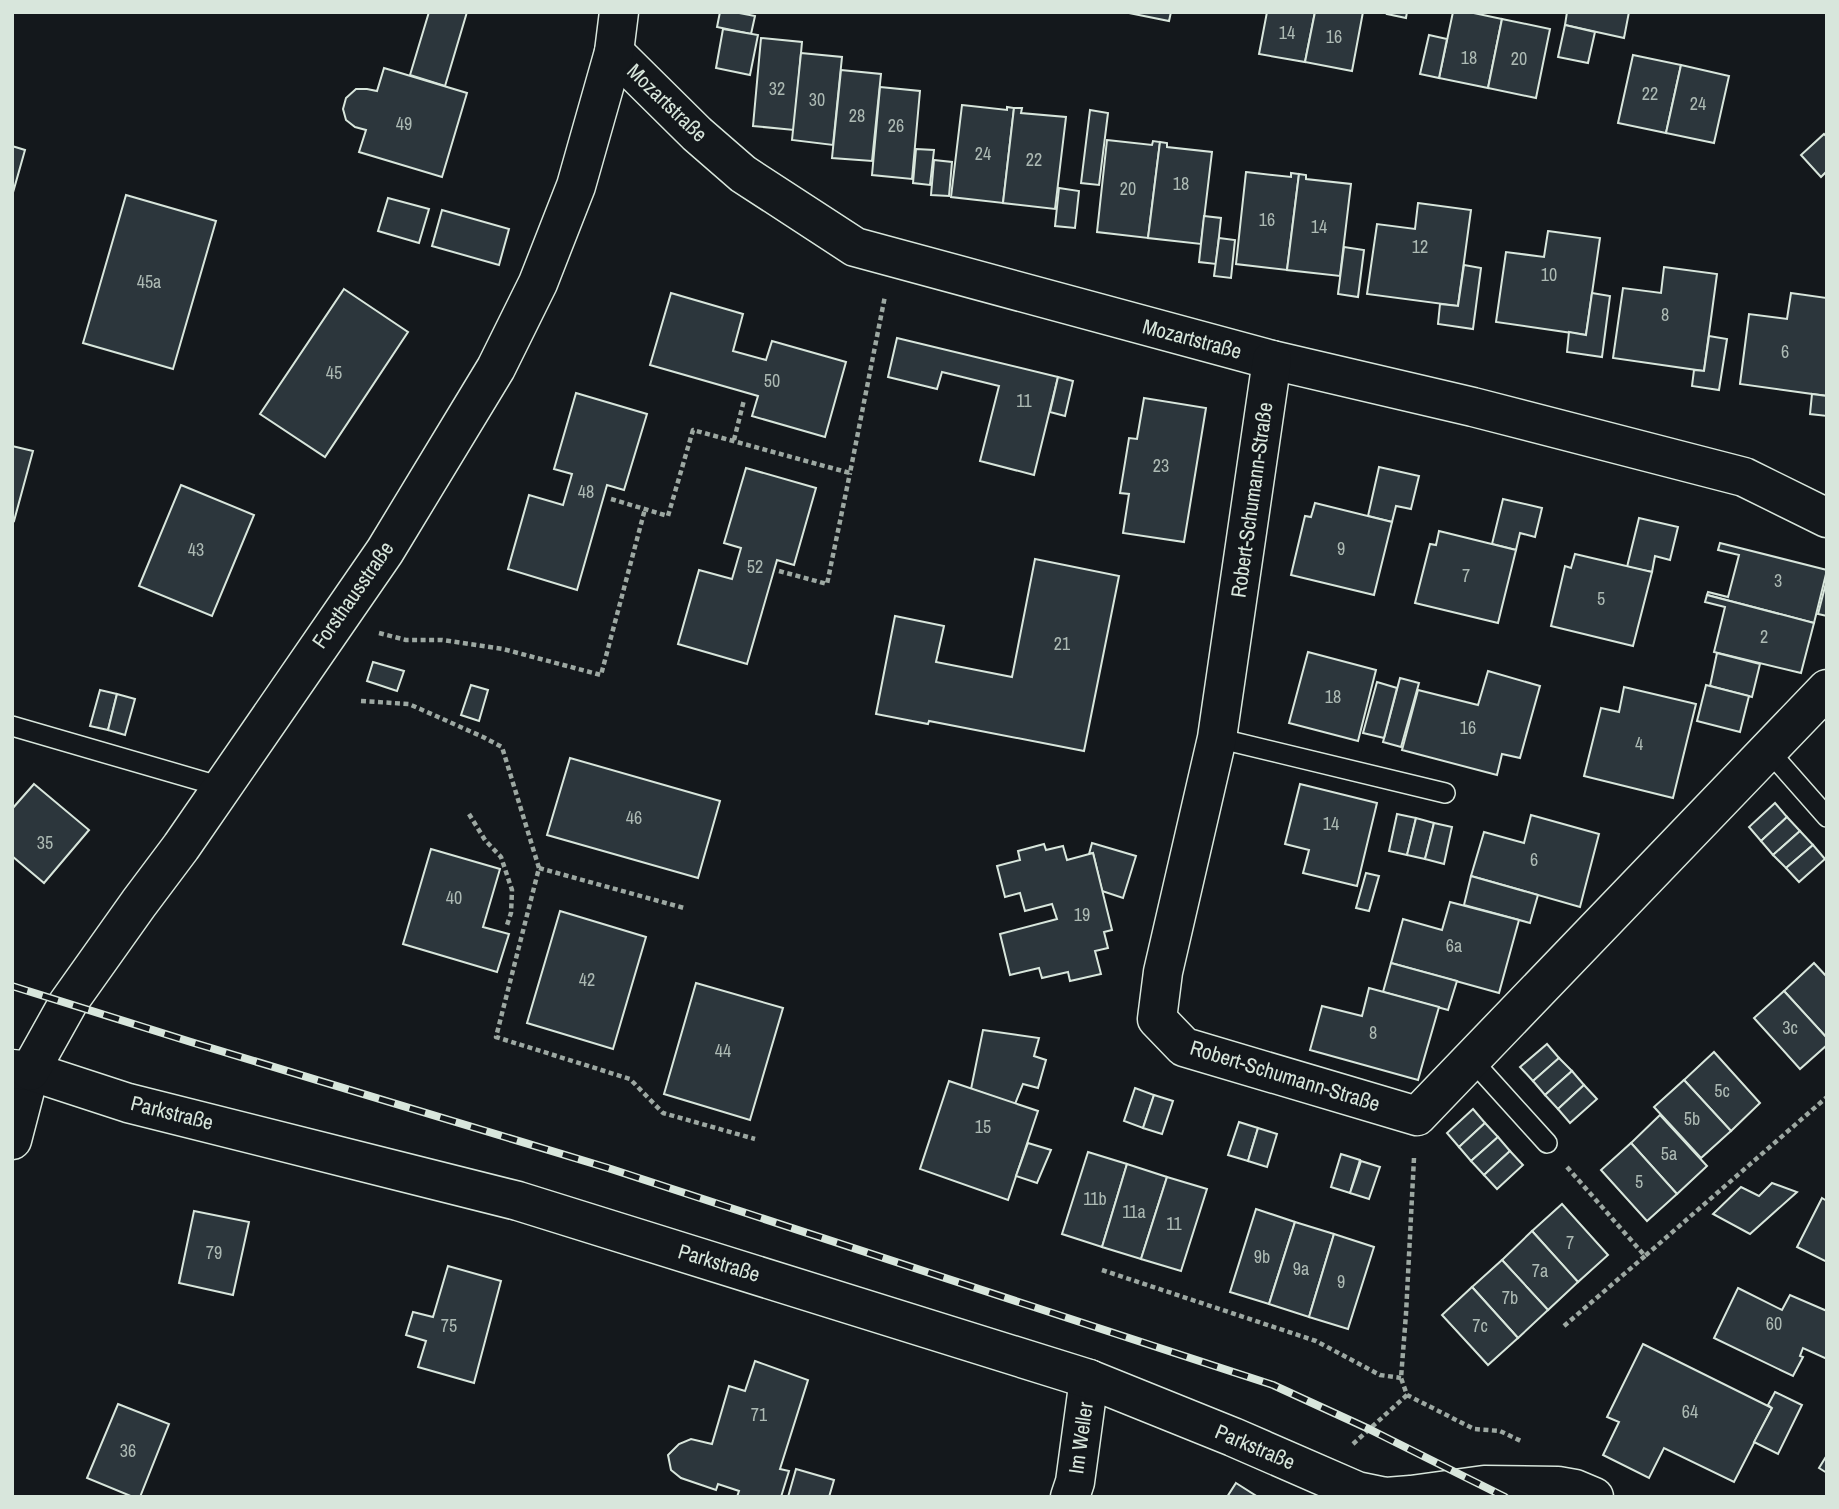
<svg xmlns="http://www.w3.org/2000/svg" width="1839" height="1509" font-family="'Archivo Narrow',sans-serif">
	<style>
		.building { fill: #2c363c; stroke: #d8e6dc; stroke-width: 2 }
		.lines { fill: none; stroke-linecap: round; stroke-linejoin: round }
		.lane-casing { stroke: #d8e6dc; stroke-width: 22 }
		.street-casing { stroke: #d8e6dc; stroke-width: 41 }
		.secondary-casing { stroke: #d8e6dc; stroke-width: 41 }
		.path { stroke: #9da8a2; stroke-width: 4.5; stroke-dasharray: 5 3.5; stroke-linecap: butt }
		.lane { stroke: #14181c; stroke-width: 19 }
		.street { stroke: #14181c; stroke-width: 38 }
		.secondary { stroke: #14181c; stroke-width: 38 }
		.rail-casing { stroke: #d8e6dc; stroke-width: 8 }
		.rail { stroke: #14181c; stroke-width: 5; stroke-dasharray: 16; stroke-linecap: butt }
		.labels { text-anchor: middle; stroke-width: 5; stroke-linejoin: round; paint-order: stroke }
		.number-label { font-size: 18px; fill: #adbab4 }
		.street-label { font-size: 21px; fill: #d8e6dc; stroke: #14181c }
	</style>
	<rect width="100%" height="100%" fill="#14181c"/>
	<g class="building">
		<polygon points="429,12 467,12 445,86 410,75"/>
		<polygon points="720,12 734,12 755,16 751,34 717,27"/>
		<polygon points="1124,12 1171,12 1169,21"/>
		<polygon points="1267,12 1315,12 1305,62 1259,54"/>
		<polygon points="1315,12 1363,12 1352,71 1305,62"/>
		<polygon points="1388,12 1407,12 1406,18 1387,14"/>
		<polygon points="1453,12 1469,12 1502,19 1488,88 1439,78"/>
		<polygon points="1567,12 1629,12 1624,38 1565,25"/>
		<polygon points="1502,19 1550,29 1536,98 1488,88"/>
		<polygon points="1565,25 1595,32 1588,63 1558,57"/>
		<polygon points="723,29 758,35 750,75 716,68"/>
		<polygon points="1429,35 1447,39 1439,78 1420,74"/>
		<polygon points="761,38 802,42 794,130 753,126"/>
		<polygon points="801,53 842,57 833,145 792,140"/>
		<polygon points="1633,55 1681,65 1666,133 1618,123"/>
		<polygon points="1681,65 1729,76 1714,143 1666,133"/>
		<polygon points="384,68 467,93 442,177 359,152 366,130 355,127 346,120 343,109 346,98 356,89 367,89 377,91"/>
		<polygon points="841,70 881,74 872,161 832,158"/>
		<polygon points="880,87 920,91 912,179 872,175"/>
		<polygon points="962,105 1007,110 1007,107 1014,108 1003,203 951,197"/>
		<polygon points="1014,108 1022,108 1021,113 1066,117 1055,209 1003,203"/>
		<polygon points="1090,110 1108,113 1099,185 1081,183"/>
		<polygon points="1824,134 1827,137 1827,171 1821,177 1801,155"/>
		<polygon points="1107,140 1152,145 1153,141 1160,142 1148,238 1097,232"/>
		<polygon points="1160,142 1167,143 1167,147 1212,152 1201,244 1148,238"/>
		<polygon points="12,146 25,150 12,196"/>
		<polygon points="916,149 934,150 930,185 913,183"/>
		<polygon points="934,160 952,162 949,196 931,195"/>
		<polygon points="1246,172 1291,177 1291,173 1299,174 1287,270 1236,264"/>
		<polygon points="1299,174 1306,175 1306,179 1351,184 1340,276 1287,270"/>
		<polygon points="1059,188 1079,191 1075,228 1055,226"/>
		<polygon points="126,195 216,221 173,369 83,343"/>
		<polygon points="388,198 429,209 419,243 378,231"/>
		<polygon points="1418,203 1471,210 1458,306 1367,294 1377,224 1415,229"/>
		<polygon points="442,210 509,229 499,265 432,246"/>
		<polygon points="1204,216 1221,218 1216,264 1199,262"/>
		<polygon points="1548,231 1600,238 1586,335 1496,322 1506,252 1544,257"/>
		<polygon points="1219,238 1235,240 1231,278 1214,276"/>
		<polygon points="1344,247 1364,250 1358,297 1338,294"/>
		<polygon points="1464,265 1481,268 1473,329 1438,324 1440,304 1458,306"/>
		<polygon points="1664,267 1717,274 1704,371 1613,358 1623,288 1661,293"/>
		<polygon points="344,289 408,332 325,457 260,414"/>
		<polygon points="671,293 743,314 733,351 766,360 772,341 846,362 825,437 752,416 758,396 650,365"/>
		<polygon points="1592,293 1610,296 1602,357 1567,352 1569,332 1586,335"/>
		<polygon points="1791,293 1827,298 1827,396 1740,384 1749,314 1787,319"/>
		<polygon points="1709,336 1727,339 1719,390 1692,386 1694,370 1704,371"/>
		<polygon points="897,338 1058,377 1034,475 980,461 999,386 942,372 937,389 888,377"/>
		<polygon points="1058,377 1073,381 1065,416 1050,412"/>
		<polygon points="576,393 647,414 624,490 607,485 577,590 508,569 529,495 563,505 572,474 554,469"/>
		<polygon points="1812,394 1827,396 1827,416 1810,414"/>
		<polygon points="1144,398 1206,408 1184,542 1123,533 1129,494 1120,493 1129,438 1137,439"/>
		<polygon points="12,446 33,451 14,521 12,520"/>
		<polygon points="1379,467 1419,476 1411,509 1396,506 1392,522 1368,516"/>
		<polygon points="746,468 816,488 794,565 777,560 747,664 678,644 699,570 732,579 741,548 724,543"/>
		<polygon points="181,485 254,515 212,616 139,586"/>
		<polygon points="1503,499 1542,508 1535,537 1520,533 1516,550 1492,544"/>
		<polygon points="1315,503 1392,522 1374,595 1291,575 1305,516 1311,517"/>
		<polygon points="1639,518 1678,527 1670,560 1655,556 1652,572 1627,567"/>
		<polygon points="1439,531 1516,550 1498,623 1415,603 1430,544 1436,545"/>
		<polygon points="1720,543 1827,570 1814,623 1707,595 1708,592 1728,597 1739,555 1718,550"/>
		<polygon points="1575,554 1652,572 1633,646 1551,626 1565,566 1571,568"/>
		<polygon points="1035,559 1119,576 1084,751 929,721 928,724 876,714 895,616 944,626 936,662 1012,677"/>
		<polygon points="1827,579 1827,616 1818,614"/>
		<polygon points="1707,595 1814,623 1801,673 1714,652 1725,607 1705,602"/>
		<polygon points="1308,652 1376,670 1358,741 1289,723"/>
		<polygon points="1717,653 1760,664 1752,697 1710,686"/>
		<polygon points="373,662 404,671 397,691 367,681"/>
		<polygon points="1488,671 1540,686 1520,758 1502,754 1497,775 1402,750 1418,690 1478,705"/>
		<polygon points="1400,678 1419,683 1401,747 1383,742"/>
		<polygon points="1377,682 1397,688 1384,738 1363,733"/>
		<polygon points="471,685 488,690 479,721 461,715"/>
		<polygon points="1706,685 1749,696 1740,732 1697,721"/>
		<polygon points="1624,687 1696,704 1673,798 1584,776 1601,708 1619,712"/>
		<polygon points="100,690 117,694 108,730 90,726"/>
		<polygon points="117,694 135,699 125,735 108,730"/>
		<polygon points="570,758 720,801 698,878 547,835"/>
		<polygon points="34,784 89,830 44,883 12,856 12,809"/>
		<polygon points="1300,784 1377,803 1357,886 1303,873 1309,850 1285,844"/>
		<polygon points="1775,803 1787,817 1761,841 1749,827"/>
		<polygon points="1397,814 1416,818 1407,855 1389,851"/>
		<polygon points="1531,815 1599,834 1580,907 1471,876 1484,832 1524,843"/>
		<polygon points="1787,817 1800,831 1773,855 1761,841"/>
		<polygon points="1416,818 1434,823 1425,859 1407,855"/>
		<polygon points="1434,823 1452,827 1444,864 1425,859"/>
		<polygon points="1800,831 1813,845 1786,868 1773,855"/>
		<polygon points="1092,843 1136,856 1123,898 1102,891 1093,853 1089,854"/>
		<polygon points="1044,844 1046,850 1063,846 1067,860 1093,853 1112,930 1104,932 1108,948 1095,951 1101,974 1070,981 1068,972 1042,978 1039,968 1010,975 1000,934 1057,919 1052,904 1025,911 1020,893 1005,897 997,866 1020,860 1018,851"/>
		<polygon points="1813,845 1825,859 1799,882 1786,868"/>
		<polygon points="431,849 500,869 483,927 509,934 497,972 403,944"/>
		<polygon points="1366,873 1379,876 1369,911 1356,908"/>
		<polygon points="1471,876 1538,895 1530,923 1464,905"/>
		<polygon points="1450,902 1519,920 1499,993 1391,963 1403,919 1442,930"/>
		<polygon points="560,911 646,937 613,1049 527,1023"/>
		<polygon points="1391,963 1457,981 1448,1010 1383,992"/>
		<polygon points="1814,963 1827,977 1827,1038 1784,991"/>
		<polygon points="696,983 783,1008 750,1120 664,1094"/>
		<polygon points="1369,988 1439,1007 1418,1080 1310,1050 1322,1006 1362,1016"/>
		<polygon points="1784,991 1827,1038 1827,1045 1800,1069 1754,1018"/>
		<polygon points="983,1030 1039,1038 1034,1056 1046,1060 1038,1088 1023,1084 1015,1104 971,1089"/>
		<polygon points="1547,1044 1559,1058 1533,1081 1520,1067"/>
		<polygon points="1714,1052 1760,1103 1731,1131 1684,1080"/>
		<polygon points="1559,1058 1572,1071 1545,1095 1533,1081"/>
		<polygon points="1572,1071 1584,1085 1558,1109 1545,1095"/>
		<polygon points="1684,1080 1731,1131 1701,1158 1654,1107"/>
		<polygon points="949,1081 1038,1111 1008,1200 920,1169"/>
		<polygon points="1584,1085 1597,1099 1570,1123 1558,1109"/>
		<polygon points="1135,1088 1154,1095 1143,1128 1124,1121"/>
		<polygon points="1154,1095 1173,1101 1162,1134 1143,1128"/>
		<polygon points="1473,1109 1485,1123 1459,1147 1447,1133"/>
		<polygon points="1660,1115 1707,1166 1677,1194 1631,1143"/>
		<polygon points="1239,1122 1258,1128 1248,1161 1228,1155"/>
		<polygon points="1485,1123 1498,1137 1471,1161 1459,1147"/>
		<polygon points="1258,1128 1277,1134 1267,1167 1248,1161"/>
		<polygon points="1498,1137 1510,1151 1484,1175 1471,1161"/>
		<polygon points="1028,1143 1051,1150 1037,1183 1016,1176"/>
		<polygon points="1631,1143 1677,1194 1647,1221 1601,1170"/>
		<polygon points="1510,1151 1523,1165 1497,1189 1484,1175"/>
		<polygon points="1088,1152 1127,1164 1102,1247 1062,1234"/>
		<polygon points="1341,1154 1360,1160 1350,1193 1331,1187"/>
		<polygon points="1361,1161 1380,1167 1369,1199 1350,1193"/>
		<polygon points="1127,1164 1167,1177 1141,1259 1102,1247"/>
		<polygon points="1167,1177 1207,1189 1181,1271 1141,1259"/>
		<polygon points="1772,1183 1797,1192 1750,1234 1713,1214 1741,1187 1759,1196"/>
		<polygon points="1822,1198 1827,1201 1827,1262 1797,1247"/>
		<polygon points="1562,1204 1608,1255 1578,1282 1532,1231"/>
		<polygon points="1256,1209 1295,1222 1269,1304 1230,1292"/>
		<polygon points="194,1211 249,1222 233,1295 179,1283"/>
		<polygon points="1295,1222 1334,1234 1309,1317 1269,1304"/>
		<polygon points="1532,1231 1578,1282 1548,1310 1502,1260"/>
		<polygon points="1334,1234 1374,1247 1348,1329 1309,1317"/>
		<polygon points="1502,1260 1548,1310 1518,1338 1472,1287"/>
		<polygon points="448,1266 501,1281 474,1383 418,1367 426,1341 406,1335 413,1312 433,1317"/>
		<polygon points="1472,1287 1518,1338 1488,1365 1442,1315"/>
		<polygon points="1738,1288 1782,1310 1790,1295 1827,1311 1827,1359 1803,1348 1800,1356 1803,1357 1793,1376 1714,1338"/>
		<polygon points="1643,1344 1772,1408 1734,1482 1664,1448 1649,1478 1603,1455 1619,1422 1607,1417"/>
		<polygon points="755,1361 808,1380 780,1469 789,1471 781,1497 737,1497 739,1491 718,1484 716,1490 681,1478 671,1470 668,1455 679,1444 691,1439 712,1444 729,1386 745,1391"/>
		<polygon points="1775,1392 1802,1405 1778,1454 1754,1442 1772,1408 1768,1405"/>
		<polygon points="118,1404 169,1424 140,1497 133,1497 87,1478"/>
		<polygon points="1827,1455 1827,1473 1819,1468"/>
		<polygon points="796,1469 834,1480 829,1497 788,1497"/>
		<polygon points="1236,1483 1258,1497 1227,1497"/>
	</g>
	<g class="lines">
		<g class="lane-casing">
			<g id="lane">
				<polyline points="12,726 222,787"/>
				<polyline points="1217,738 1445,793"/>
				<polyline points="1768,750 1827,817"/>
				<polyline points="1471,1059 1547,1143"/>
			</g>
		</g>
		<g class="street-casing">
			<g id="street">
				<polyline points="614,52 697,134 743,174 855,247 1272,360 1473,407 1744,477 1827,518"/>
				<polyline points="1272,360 1217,738 1163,972 1157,1019 1184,1047 1417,1116 1827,689"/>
				<polyline points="12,1140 30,1071"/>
				<polyline points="1070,1497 1075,1482 1089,1379"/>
			</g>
		</g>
		<g class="secondary-casing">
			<g id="secondary">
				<polyline points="12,1069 30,1071 128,1103 518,1201 1089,1379 1233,1437 1357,1491 1386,1497 1411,1495 1484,1485 1558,1486 1575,1489 1594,1497"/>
				<polyline points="30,1071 68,1003 139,903 181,847 385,551 496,368 538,283 576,186 614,52 619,12"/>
			</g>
		</g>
		<g class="path">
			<polyline points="734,440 744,400"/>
			<polyline points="611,499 668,516 693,430 850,473 885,296"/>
			<polyline points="779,571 827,584 850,473"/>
			<polyline points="379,633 406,640 442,640 503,649 601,675 645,509"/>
			<polyline points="361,701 409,704 483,737 502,747 539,868 496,1037 630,1079 663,1113 755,1139"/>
			<polyline points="469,814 485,840 501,857 512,890 511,913 507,925"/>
			<polyline points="539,868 684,908"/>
			<polyline points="1414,1158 1406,1314 1401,1378 1407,1395 1474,1429 1500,1431 1523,1442"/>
			<polyline points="1567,1167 1645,1256 1827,1097"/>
			<polyline points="1102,1270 1316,1341 1380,1375 1401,1378"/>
			<polyline points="1564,1326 1645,1256"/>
			<polyline points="1353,1444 1407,1395"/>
		</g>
		<use href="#lane" class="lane"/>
		<use href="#street" class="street"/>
		<use href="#secondary" class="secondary"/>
		<g class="rail-casing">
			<polyline id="rail" points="12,986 191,1042 608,1168 1273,1385 1369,1429 1505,1497"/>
		</g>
		<use href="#rail" class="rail"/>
	</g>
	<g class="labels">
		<g class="number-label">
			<text x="1287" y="39">14</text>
			<text x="1334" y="43">16</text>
			<text x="1469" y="64">18</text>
			<text x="1519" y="65">20</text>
			<text x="777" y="95">32</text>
			<text x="1650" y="100">22</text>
			<text x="817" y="106">30</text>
			<text x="1698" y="110">24</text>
			<text x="857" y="122">28</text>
			<text x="404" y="130">49</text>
			<text x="896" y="132">26</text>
			<text x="983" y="160">24</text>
			<text x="1034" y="166">22</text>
			<text x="1181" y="190">18</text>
			<text x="1128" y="195">20</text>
			<text x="1267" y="226">16</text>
			<text x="1319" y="233">14</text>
			<text x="1420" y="253">12</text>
			<text x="1549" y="281">10</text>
			<text x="149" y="288">45a</text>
			<text x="1665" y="321">8</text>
			<text x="1785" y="358">6</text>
			<text x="334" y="379">45</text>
			<text x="772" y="387">50</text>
			<text x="1024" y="407">11</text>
			<text x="1161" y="472">23</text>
			<text x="586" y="498">48</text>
			<text x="1341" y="555">9</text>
			<text x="196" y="556">43</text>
			<text x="755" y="573">52</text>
			<text x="1466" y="582">7</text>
			<text x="1778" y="587">3</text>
			<text x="1601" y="605">5</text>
			<text x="1764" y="643">2</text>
			<text x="1062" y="650">21</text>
			<text x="1333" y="703">18</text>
			<text x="1468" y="734">16</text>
			<text x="1639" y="750">4</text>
			<text x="634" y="824">46</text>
			<text x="1331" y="830">14</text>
			<text x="45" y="849">35</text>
			<text x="1534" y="866">6</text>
			<text x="454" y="904">40</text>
			<text x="1082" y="921">19</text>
			<text x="1454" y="952">6a</text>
			<text x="587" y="986">42</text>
			<text x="1790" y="1034">3c</text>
			<text x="1373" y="1039">8</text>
			<text x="723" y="1057">44</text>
			<text x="1722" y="1097">5c</text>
			<text x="1692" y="1125">5b</text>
			<text x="983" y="1133">15</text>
			<text x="1669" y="1160">5a</text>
			<text x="1639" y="1188">5</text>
			<text x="1095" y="1205">11b</text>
			<text x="1134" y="1218">11a</text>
			<text x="1174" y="1230">11</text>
			<text x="1570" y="1249">7</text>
			<text x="214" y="1259">79</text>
			<text x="1262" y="1263">9b</text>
			<text x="1301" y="1275">9a</text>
			<text x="1540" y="1277">7a</text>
			<text x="1341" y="1288">9</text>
			<text x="1510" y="1304">7b</text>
			<text x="1774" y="1330">60</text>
			<text x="449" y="1332">75</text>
			<text x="1480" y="1332">7c</text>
			<text x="1690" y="1418">64</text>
			<text x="759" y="1421">71</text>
			<text x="128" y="1457">36</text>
		</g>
		<g class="street-label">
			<text transform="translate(667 103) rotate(44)" y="7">Mozartstraße</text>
			<text transform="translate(1192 339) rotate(15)" y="7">Mozartstraße</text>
			<text transform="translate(1252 500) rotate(-82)" y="7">Robert-Schumann-Straße</text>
			<text transform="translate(353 595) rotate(-55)" y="7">Forsthausstraße</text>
			<text transform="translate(1285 1076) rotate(17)" y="7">Robert-Schumann-Straße</text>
			<text transform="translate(172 1113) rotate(14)" y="7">Parkstraße</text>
			<text transform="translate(719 1263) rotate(17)" y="7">Parkstraße</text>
			<text transform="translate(1081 1438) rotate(-82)" y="7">Im Weller</text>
			<text transform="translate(1255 1447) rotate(23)" y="7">Parkstraße</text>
		</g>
	</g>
	<rect width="1839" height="1509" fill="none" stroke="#d8e6dc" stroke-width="28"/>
</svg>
